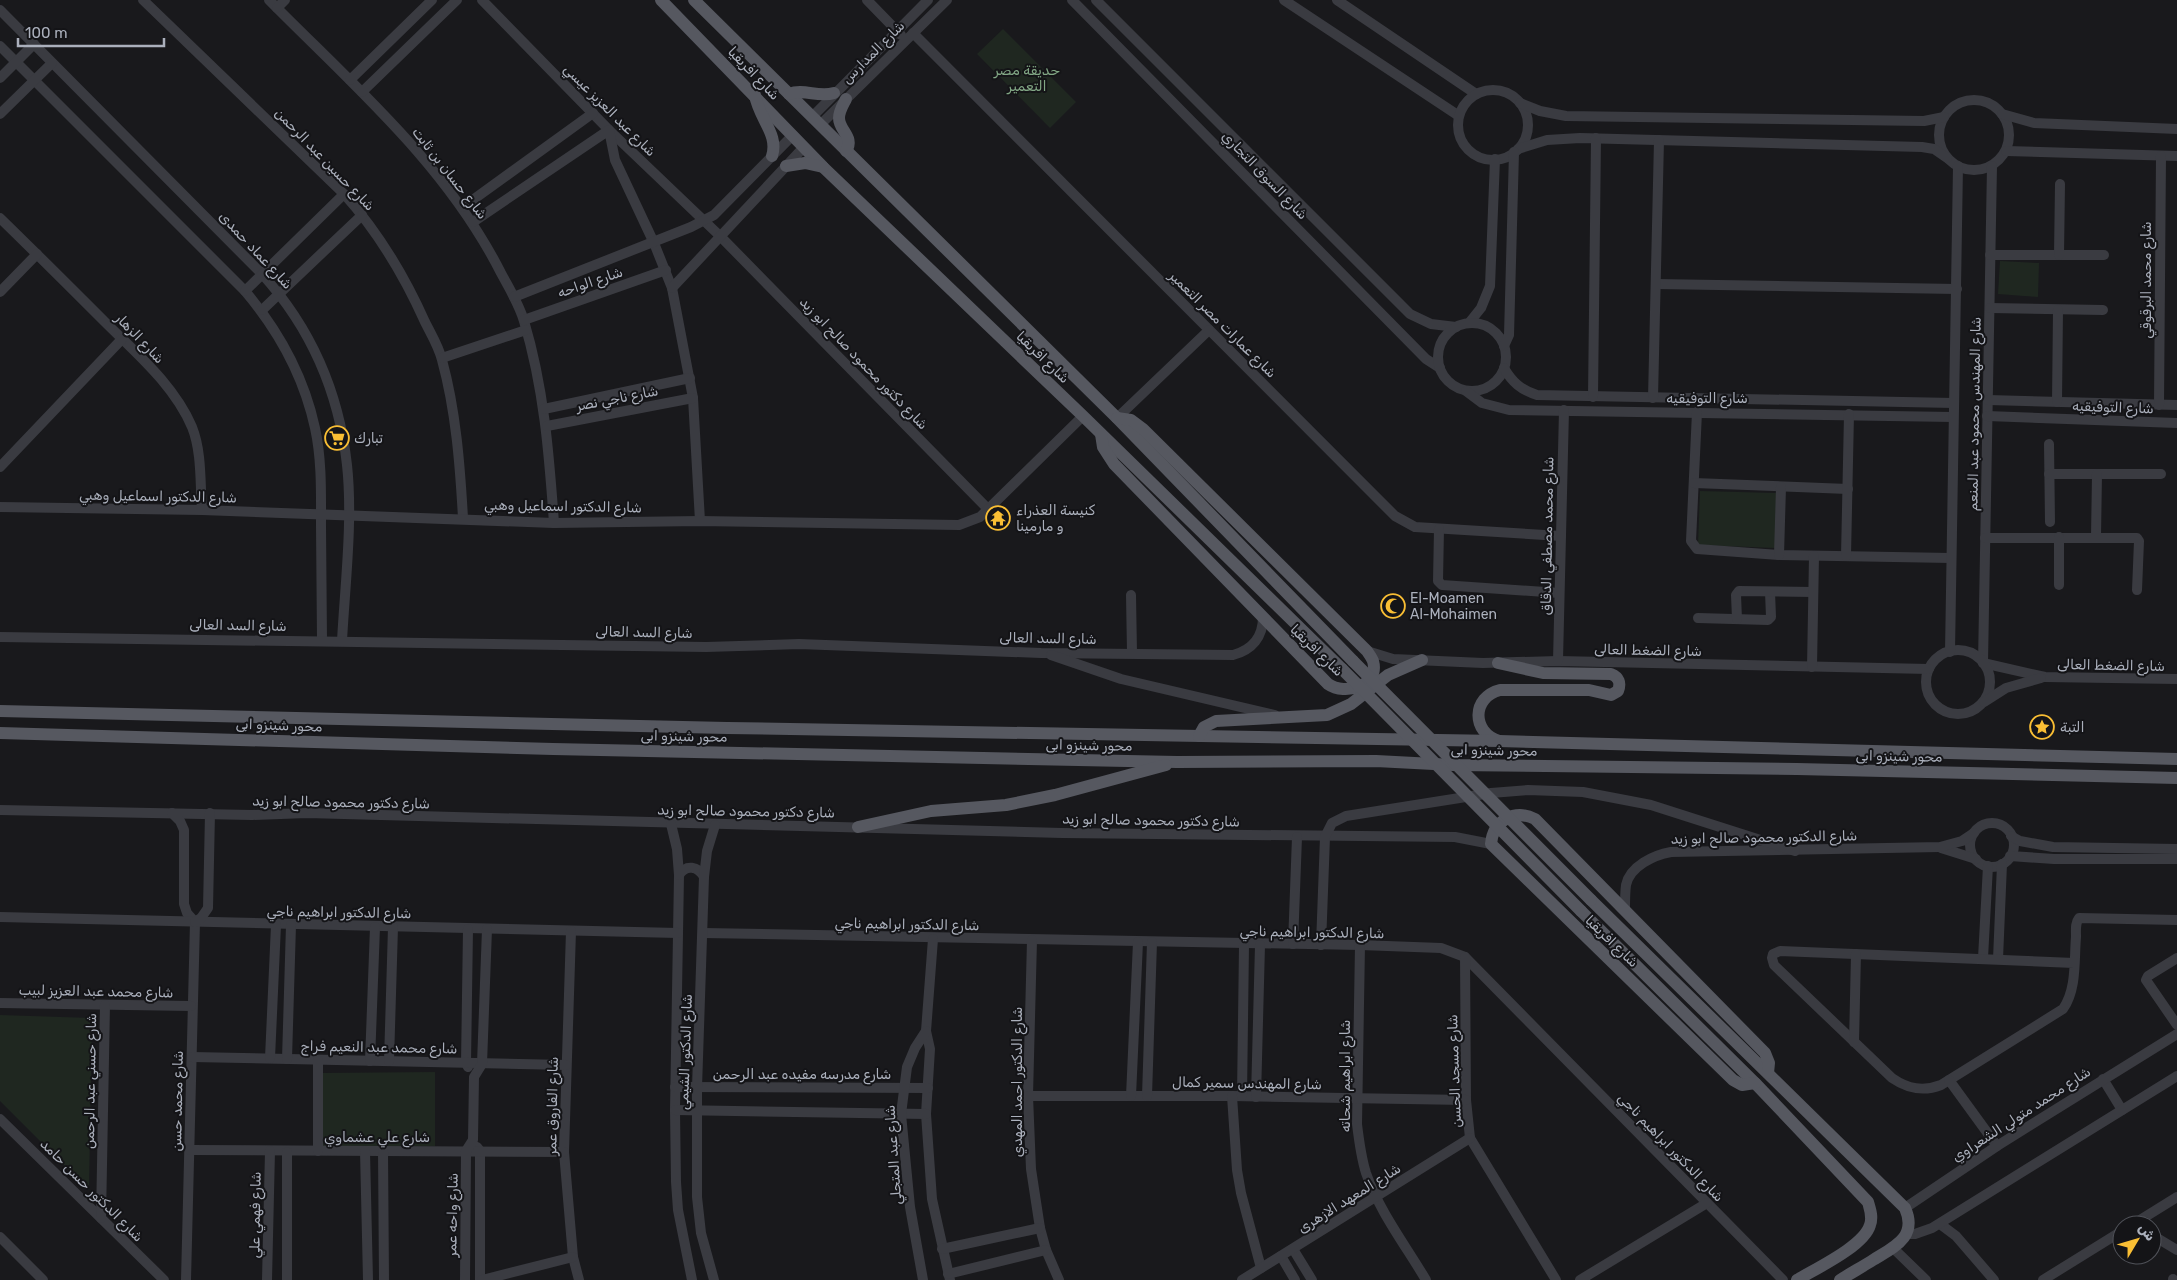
<svg xmlns="http://www.w3.org/2000/svg" width="2177" height="1280" font-family="Rubik,Vazirmatn,sans-serif">
	<style>
		.green { fill: #1f2720 }
		.lines { fill: none; stroke-linecap: round; stroke-linejoin: round }
		.minor { stroke: #3a3b41; stroke-width: 10 }
		.major { stroke: #565860; stroke-width: 12 }
		.major-bridge { stroke: #565860; stroke-width: 12 }
		.labels { text-anchor: middle; stroke-width: 4; stroke-linejoin: round; paint-order: stroke }
		.street-label { font-size: 14px; fill: #abb0bc; stroke: #141417 }
		.park-label { font-size: 14px; fill: #82a785; stroke: #141417 }
		.poi-label { font-size: 14px; fill: #abb0bc; stroke: #141417; text-anchor: start }
	</style>
	<rect width="100%" height="100%" fill="#19191c"/>
	<g class="green">
		<polygon points="1003,29 1076,102 1050,128 977,54"/>
		<polygon points="2000,261 2039,263 2038,297 1998,294"/>
		<polygon points="1700,491 1777,493 1775,548 1698,545"/>
		<polygon points="0,1015 92,1018 89,1190 0,1101"/>
		<polygon points="435,1072 435,1146 322,1146 321,1073"/>
	</g>
	<g class="lines">
		<g class="minor">
			<path d="M143,0L344,194C379,233 404,275 425,322C431,334 439,347 442,360C456,411 460,465 463,518"/>
			<path d="M269,0C353,85 446,164 501,273C509,288 519,304 524,321C544,388 549,453 554,523"/>
			<polyline points="482,0 609,130 720,236 988,509"/>
			<polyline points="867,0 901,35"/>
			<polyline points="1072,0 1426,359 1440,368"/>
			<polyline points="1096,0 1410,314 1431,324 1456,327"/>
			<polyline points="1284,0 1459,116"/>
			<polyline points="1337,0 1476,94"/>
			<polyline points="277,8 285,0"/>
			<path d="M0,10L262,274C311,328 339,393 347,465C353,520 345,585 342,641"/>
			<polyline points="913,33 1395,516 1415,527 1561,536"/>
			<path d="M0,46L245,291C278,330 304,377 315,428C322,460 321,494 321,526C321,564 322,602 322,640"/>
			<polyline points="0,78 34,44"/>
			<polyline points="350,80 432,0"/>
			<circle cx="1493" cy="125" r="35"/>
			<polyline points="362,92 457,0"/>
			<circle cx="1974" cy="135" r="35"/>
			<polyline points="1520,103 1540,111 1566,116 1924,121 1944,117"/>
			<polyline points="0,114 52,63"/>
			<polyline points="2002,114 2034,123 2177,129"/>
			<polyline points="812,117 928,0"/>
			<polyline points="820,125 947,0"/>
			<polyline points="1518,149 1547,140 1580,138 1922,147 1934,149 1947,158"/>
			<polyline points="2006,151 2177,156"/>
			<polyline points="1992,166 1983,663 2045,677 2177,679"/>
			<polyline points="463,207 593,113"/>
			<path d="M0,218C35,252 70,287 105,322C137,354 174,385 192,427C202,452 200,483 202,510"/>
			<polyline points="473,222 609,130 615,160 654,243 672,288 693,398 700,521"/>
			<polyline points="1990,255 2104,255"/>
			<polyline points="2059,255 2060,184"/>
			<polyline points="1656,284 1957,289"/>
			<polyline points="672,288 804,147"/>
			<polyline points="245,291 344,194"/>
			<polyline points="0,292 37,254"/>
			<polyline points="514,297 691,227 714,215 793,135"/>
			<polyline points="1990,308 2103,310"/>
			<polyline points="262,310 362,215"/>
			<polyline points="524,320 666,270"/>
			<polyline points="1469,323 1481,308 1490,286 1495,159"/>
			<circle cx="1472" cy="357" r="34"/>
			<polyline points="1504,346 1509,335 1514,152"/>
			<polyline points="442,358 526,330"/>
			<path d="M1504,368C1512,382 1521,390 1537,395L1954,403"/>
			<polyline points="1466,391 1482,403 1509,410 1953,417"/>
			<polyline points="1593,397 1596,138"/>
			<polyline points="1653,398 1659,140"/>
			<polyline points="1988,400 2177,405"/>
			<polyline points="2057,402 2058,310"/>
			<polyline points="2159,405 2161,156"/>
			<polyline points="544,409 690,378"/>
			<polyline points="1697,412 1691,541 1697,549 1779,555 1951,558"/>
			<polyline points="1987,416 2177,423"/>
			<polyline points="1117,418 1209,330"/>
			<polyline points="547,426 693,398"/>
			<polyline points="2049,444 2050,522"/>
			<polyline points="0,467 122,339"/>
			<polyline points="2049,474 2161,474"/>
			<polyline points="1694,483 1848,489"/>
			<polyline points="0,507 202,510 554,523 700,521 959,525 980,517 1083,416"/>
			<polyline points="1439,529 1438,581 1442,585 1559,593"/>
			<polyline points="2096,537 2097,474"/>
			<polyline points="1985,538 2137,538 2139,541 2137,590"/>
			<polyline points="1779,555 1781,487"/>
			<polyline points="1846,556 1849,414"/>
			<polyline points="2059,585 2059,537"/>
			<polyline points="1131,595 1132,653"/>
			<polyline points="1698,618 1768,620 1771,617 1770,592"/>
			<polyline points="1737,619 1736,595 1739,591 1813,592"/>
			<path d="M0,637L706,647L799,644L1041,653L1233,655C1252,650 1263,637 1263,617"/>
			<circle cx="1958" cy="682" r="32"/>
			<polyline points="1367,651 1393,659 1483,663 1558,661 1929,669"/>
			<polyline points="1950,652 1958,166"/>
			<polyline points="1051,655 1121,679 1275,715"/>
			<polyline points="1558,661 1564,410"/>
			<polyline points="1812,667 1814,556"/>
			<polyline points="1984,702 2006,688 2041,678"/>
			<polyline points="0,810 252,815 307,813 1062,833 1455,837 1491,844"/>
			<polyline points="172,813 180,821 184,830 184,904 187,913 195,922 186,1280"/>
			<circle cx="1992" cy="845" r="22"/>
			<polyline points="671,824 677,849 679,875 675,1110 676,1182 678,1210 692,1280"/>
			<polyline points="2011,836 2020,841 2053,847 2177,849"/>
			<polyline points="1941,848 1976,859"/>
			<polyline points="2010,856 2054,859 2177,859"/>
			<path d="M679,875C686,864 698,866 704,877"/>
			<path d="M1625,909C1625,901 1625,893 1626,885C1630,866 1654,855 1671,852L1940,847L1962,841L1974,833"/>
			<polyline points="0,917 678,933"/>
			<polyline points="195,922 201,918 208,908 210,813"/>
			<polyline points="468,929 466,1063 468,1067"/>
			<polyline points="571,931 564,1152 573,1257 579,1280"/>
			<polyline points="703,933 1360,945 1441,948 1465,957 1783,1280"/>
			<polyline points="933,939 926,1031 930,1049 926,1114 932,1199 950,1280"/>
			<polyline points="1032,940 1028,1096 1031,1169 1040,1228 1046,1250 1059,1280"/>
			<polyline points="1293,944 1297,837"/>
			<polyline points="1321,945 1325,837 1332,823 1346,816 1491,793 1528,790 1583,792 1651,805 1795,851"/>
			<path d="M1360,945L1357,1124C1359,1141 1361,1157 1366,1173C1379,1211 1406,1246 1426,1280"/>
			<polyline points="1465,957 1466,1100 1470,1138 1556,1280"/>
			<polyline points="1983,958 1988,866"/>
			<polyline points="2177,958 2148,976 2146,980 2177,1025"/>
			<polyline points="1998,959 2002,864"/>
			<path d="M2074,963L1780,951L1773,954L1772,958L1774,965L1892,1078C1908,1089 1923,1092 1941,1085L2063,1009C2077,989 2074,960 2076,937C2076,930 2075,923 2079,918L2177,920"/>
			<polyline points="0,1003 191,1006"/>
			<polyline points="1854,1042 1856,954"/>
			<polyline points="192,1057 566,1065"/>
			<polyline points="270,1058 276,925"/>
			<polyline points="287,1059 291,925"/>
			<polyline points="370,1061 375,927"/>
			<polyline points="389,1061 393,927"/>
			<polyline points="2103,1079 2122,1110"/>
			<polyline points="1949,1080 1997,1146"/>
			<polyline points="675,1087 928,1088"/>
			<polyline points="1028,1096 1232,1096 1466,1100"/>
			<polyline points="1131,1096 1138,942"/>
			<polyline points="1147,1096 1152,942"/>
			<polyline points="1232,1096 1237,1170 1241,1193 1261,1268"/>
			<polyline points="1242,1096 1244,945"/>
			<polyline points="1256,1097 1260,945"/>
			<polyline points="675,1110 926,1114"/>
			<polyline points="0,1119 164,1280"/>
			<polyline points="477,1147 480,1151 480,1280"/>
			<polyline points="190,1150 564,1152"/>
			<polyline points="318,1151 318,1060"/>
			<polyline points="365,1151 368,1280"/>
			<polyline points="383,1151 384,1280"/>
			<polyline points="287,1152 287,1280"/>
			<polyline points="1905,1208 1997,1146 2177,1034"/>
			<polyline points="101,1218 105,1005"/>
			<polyline points="1940,1224 1956,1236 1994,1280"/>
			<polyline points="2132,1225 2177,1197"/>
			<polyline points="1907,1234 1915,1234 1932,1228 2177,1076"/>
			<polyline points="2152,1235 2177,1250"/>
			<polyline points="0,1237 43,1280"/>
			<polyline points="1893,1248 1926,1280"/>
			<polyline points="942,1249 1040,1228"/>
			<polyline points="1293,1249 1312,1280"/>
			<polyline points="1281,1256 1295,1280"/>
			<polyline points="948,1274 1046,1250"/>
			<polyline points="267,1280 270,1151"/>
			<polyline points="465,1280 466,1151 473,1140 474,1077 482,1064 487,929"/>
			<polyline points="482,1280 573,1257"/>
			<polyline points="714,1280 701,1233 697,1197 697,1088 704,877 707,851 715,825"/>
			<polyline points="923,1280 910,1207 901,1114 907,1067 915,1048 926,1031"/>
			<polyline points="1242,1280 1470,1138"/>
			<polyline points="1580,1280 1707,1203"/>
			<polyline points="2043,1280 2122,1231"/>
			<polyline points="2173,1280 2173,1279"/>
		</g>
		<g class="major">
			<polyline points="661,0 823,167 1083,416 1342,669"/>
			<polyline points="694,0 1117,418 1353,661"/>
			<path d="M789,94C804,88 818,98 834,93"/>
			<path d="M755,95C759,119 779,134 772,156"/>
			<path d="M846,99C843,105 839,111 839,118C839,131 855,137 846,151"/>
			<polyline points="786,166 805,163 823,167"/>
			<path d="M1101,434L1103,447L1114,464L1328,684C1345,696 1380,686 1373,661C1372,658 1369,654 1367,651L1143,429L1131,420L1117,418"/>
			<path d="M1498,663L1543,673L1611,674C1619,677 1621,683 1618,691L1611,695L1589,690H1500C1472,697 1471,732 1499,741"/>
			<polyline points="0,711 727,728 1499,741 2177,759"/>
			<polyline points="0,733 553,749 1177,762 1376,761 1453,765 1797,769 2177,778"/>
			<polyline points="1199,736 1204,727 1216,721 1327,715 1351,704 1388,675 1422,660"/>
			<polyline points="858,827 931,811 1006,805 1055,795 1166,765"/>
			<path d="M1591,900L1905,1208C1918,1237 1894,1247 1873,1260C1862,1267 1851,1273 1840,1280"/>
			<path d="M1581,911L1755,1083L1868,1202C1870,1209 1873,1217 1870,1225C1864,1246 1817,1268 1797,1280"/>
			<path d="M1755,1083L1742,1085L1733,1080L1491,844C1493,820 1515,809 1535,819L1765,1053L1769,1063L1768,1073"/>
		</g>
		<g class="major-bridge">
			<polyline points="1353,661 1591,900"/>
			<polyline points="1342,669 1581,911"/>
		</g>
	</g>
	<defs>
		<g id="supermarket-ring" transform="scale(1.25)"><circle r="9.5" fill="#141417" stroke="#f9be34" stroke-width="1.5"/><path d="M-6-5.5h2.5l.6 2H6L4.5 2H-2.5L-4.4-4H-6ZM-1.5 3.2a1.3 1.3 0 1 0 .1 0ZM3 3.2a1.3 1.3 0 1 0 .1 0Z" fill="#f9be34"/></g>
		<g id="temple-ring" transform="scale(1.25)"><circle r="9.5" fill="#141417" stroke="#f9be34" stroke-width="1.5"/><path d="M0-6L5-2H3V0L6.5 2.5H4V6H1.5V3h-3V6H-4V2.5H-6.5L-3 0V-2H-5Z" fill="#f9be34"/></g>
		<g id="mosque-ring" transform="scale(1.25)"><circle r="9.5" fill="#141417" stroke="#f9be34" stroke-width="1.5"/><path d="M3.5-4.9A6 6 0 1 0 3.5 4.9A5 5 0 1 1 3.5-4.9Z" fill="#f9be34"/></g>
		<g id="sight-ring" transform="scale(1.25)"><circle r="9.5" fill="#141417" stroke="#f9be34" stroke-width="1.5"/><path d="M0-6L1.8-2.2L6-1.7L2.9 1.2L3.7 5.4L0 3.3L-3.7 5.4L-2.9 1.2L-6-1.7L-1.8-2.2Z" fill="#f9be34"/></g>
	</defs>
	<g fill-rule="evenodd">
		<use href="#supermarket-ring" x="337" y="438"/>
		<use href="#temple-ring" x="998" y="518"/>
		<use href="#mosque-ring" x="1393" y="606"/>
		<use href="#sight-ring" x="2042" y="727"/>
	</g>
	<g class="labels">
		<g class="street-label">
			<text transform="translate(873 52) rotate(-45)" y="5">شارع المدارس</text>
			<text transform="translate(754 73) rotate(46)" y="5">شارع افريقيا</text>
			<text transform="translate(610 110) rotate(45)" y="5">شارع عبد العزيز عيسي</text>
			<text transform="translate(325 159) rotate(46)" y="5">شارع حسين عبد الرحمن</text>
			<text transform="translate(450 173) rotate(52)" y="5">شارع حسان بن ثابت</text>
			<text transform="translate(1265 175) rotate(46)" y="5">شارع السوق التجاري</text>
			<text transform="translate(256 250) rotate(47)" y="5">شارع عماد حمدى</text>
			<text transform="translate(2146 280) rotate(-90)" y="5">شارع محمد البرقوقي</text>
			<text transform="translate(590 282) rotate(-19)" y="5">شارع الواحه</text>
			<text transform="translate(1223 324) rotate(45)" y="5">شارع عمارات مصر التعمير</text>
			<text transform="translate(140 338) rotate(46)" y="5">شارع الزهار</text>
			<text transform="translate(1043 357) rotate(44)" y="5">شارع افريقيا</text>
			<text transform="translate(864 363) rotate(46)" y="5">شارع دكتور محمود صالح ابو زيد</text>
			<text transform="translate(617 398) rotate(-11)" y="5">شارع ناجي نصر</text>
			<text x="1707" y="403">شارع التوفيقيه</text>
			<text transform="translate(2113 407) rotate(2)" y="5">شارع التوفيقيه</text>
			<text transform="translate(1974 414) rotate(-89)" y="5">شارع المهندس محمود عبد المنعم</text>
			<text transform="translate(158 496) rotate(1)" y="5">شارع الدكتور اسماعيل وهبي</text>
			<text transform="translate(563 506) rotate(1)" y="5">شارع الدكتور اسماعيل وهبي</text>
			<text transform="translate(1547 536) rotate(-89)" y="5">شارع محمد مصطفي الدقاق</text>
			<text transform="translate(238 625) rotate(1)" y="5">شارع السد العالى</text>
			<text transform="translate(644 632) rotate(1)" y="5">شارع السد العالى</text>
			<text transform="translate(1048 638) rotate(1)" y="5">شارع السد العالى</text>
			<text transform="translate(1317 650) rotate(44)" y="5">شارع افريقيا</text>
			<text transform="translate(1648 650) rotate(1)" y="5">شارع الضغط العالى</text>
			<text transform="translate(2111 665) rotate(1)" y="5">شارع الضغط العالى</text>
			<text transform="translate(279 725) rotate(2)" y="5">محور شينزو ابى</text>
			<text transform="translate(684 736) rotate(1)" y="5">محور شينزو ابى</text>
			<text transform="translate(1089 745) rotate(1)" y="5">محور شينزو ابى</text>
			<text transform="translate(1494 750) rotate(1)" y="5">محور شينزو ابى</text>
			<text transform="translate(1899 756) rotate(1)" y="5">محور شينزو ابى</text>
			<text transform="translate(341 802) rotate(1)" y="5">شارع دكتور محمود صالح ابو زيد</text>
			<text transform="translate(746 811) rotate(1)" y="5">شارع دكتور محمود صالح ابو زيد</text>
			<text transform="translate(1151 820) rotate(1)" y="5">شارع دكتور محمود صالح ابو زيد</text>
			<text transform="translate(1764 837) rotate(-1)" y="5">شارع الدكتور محمود صالح ابو زيد</text>
			<text transform="translate(339 912) rotate(1)" y="5">شارع الدكتور ابراهيم ناجي</text>
			<text transform="translate(907 924) rotate(1)" y="5">شارع الدكتور ابراهيم ناجي</text>
			<text transform="translate(1312 932) rotate(1)" y="5">شارع الدكتور ابراهيم ناجي</text>
			<text transform="translate(1612 941) rotate(44)" y="5">شارع افريقيا</text>
			<text transform="translate(96 991) rotate(1)" y="5">شارع محمد عبد العزيز لبيب</text>
			<text transform="translate(379 1047) rotate(1)" y="5">شارع محمد عبد النعيم فراج</text>
			<text transform="translate(685 1052) rotate(-88)" y="5">شارع الدكتور الشيمي</text>
			<text transform="translate(1454 1071) rotate(-92)" y="5">شارع مسجد الحسن</text>
			<text x="802" y="1079">شارع مدرسه مفيده عبد الرحمن</text>
			<text transform="translate(1345 1076) rotate(-90)" y="5">شارع ابراهيم شحاته</text>
			<text transform="translate(90 1081) rotate(-89)" y="5">شارع حسني عبد الرحمن</text>
			<text transform="translate(1017 1082) rotate(-90)" y="5">شارع الدكتور احمد المهدي</text>
			<text transform="translate(1247 1083) rotate(1)" y="5">شارع المهندس سمير كمال</text>
			<text transform="translate(177 1101) rotate(-89)" y="5">شارع محمد حسن</text>
			<text transform="translate(552 1106) rotate(-89)" y="5">شارع الفاروق عمر</text>
			<text transform="translate(2021 1114) rotate(-33)" y="5">شارع محمد متولي الشعراوي</text>
			<text x="377" y="1142">شارع علي عشماوي</text>
			<text transform="translate(1671 1147) rotate(46)" y="5">شارع الدكتور ابراهيم ناجي</text>
			<text transform="translate(893 1155) rotate(-94)" y="5">شارع عبد المتجلي</text>
			<text transform="translate(92 1190) rotate(45)" y="5">شارع الدكتور حسن حامد</text>
			<text transform="translate(1349 1198) rotate(-32)" y="5">شارع المعهد الازهرى</text>
			<text transform="translate(255 1215) rotate(-89)" y="5">شارع فهمي علي</text>
			<text transform="translate(452 1215) rotate(-89)" y="5">شارع واحه عمر</text>
		</g>
		<g class="park-label">
			<text x="1027" y="75">حديقة مصر<tspan x="1027" dy="16">التعمير</tspan></text>
		</g>
		<g class="poi-label">
			<text x="354" y="443">تبارك</text>
			<text x="1016" y="515">كنيسة العذراء<tspan x="1016" dy="16">و مارمينا</tspan></text>
			<text x="1410" y="603">El-Moamen<tspan x="1410" dy="16">Al-Mohaimen</tspan></text>
			<text x="2060" y="732">التبة</text>
		</g>
	</g>
	<g transform="translate(2137 1240) rotate(52)"><circle r="24" fill="#141417" stroke="#505259"/>
	<path d="M0-4L9 19L0 12L-9 19Z" fill="#f9be34"/>
	<text y="-8" font-size="14" font-weight="bold" text-anchor="middle" fill="#abb0bc">ش</text>
	</g>
	<path d="M18 38v8h146v-8" fill="none" stroke="#abb0bc" stroke-width="2.5"/>
	<text x="25" y="38" font-size="15" fill="#abb0bc" stroke="#141417" stroke-width="4" paint-order="stroke">100 m</text>
</svg>
